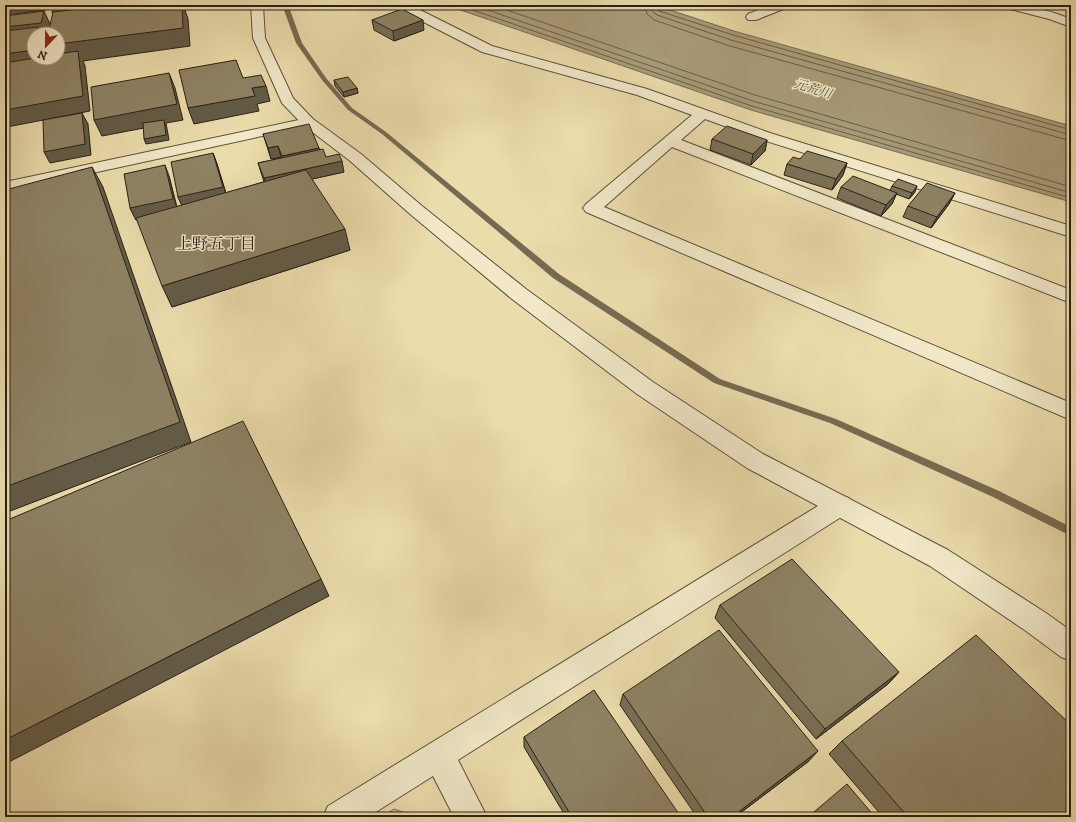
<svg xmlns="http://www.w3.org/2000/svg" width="1076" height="822" font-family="'IM FELL DW Pica','Noto Serif JP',serif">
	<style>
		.green { fill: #cabc92; stroke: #7a6e54 }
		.water { fill: #a99c79; stroke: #766b52 }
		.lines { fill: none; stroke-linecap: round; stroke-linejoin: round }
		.shore { stroke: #695e48; stroke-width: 1 }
		.stream { fill: #766b52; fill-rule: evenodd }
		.minor-casing { stroke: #5a503c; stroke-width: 2 }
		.tertiary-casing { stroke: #5a503c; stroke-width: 2 }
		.minor { fill: #f2e8c8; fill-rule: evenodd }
		.tertiary { fill: #f2e8c8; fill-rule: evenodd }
		.wall { fill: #7a7056; stroke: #292117 }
		.shaded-wall { fill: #635b46; stroke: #292117 }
		.building { fill: #8e8264; stroke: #292117 }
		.labels { text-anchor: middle; stroke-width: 3; stroke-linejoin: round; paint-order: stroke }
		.far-water-label { font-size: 13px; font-style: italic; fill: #564c39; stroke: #f2e8c8 }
		.neighbourhood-label { font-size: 16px; fill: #292117; stroke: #f2e8c8 }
	</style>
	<rect width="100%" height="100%" fill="#ebdcab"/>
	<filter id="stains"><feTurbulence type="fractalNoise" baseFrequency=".005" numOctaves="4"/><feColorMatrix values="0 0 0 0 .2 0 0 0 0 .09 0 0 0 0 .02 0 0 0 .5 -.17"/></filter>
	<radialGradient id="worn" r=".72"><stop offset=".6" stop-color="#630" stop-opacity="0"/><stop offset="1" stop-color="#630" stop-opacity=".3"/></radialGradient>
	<polygon class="green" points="394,809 417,817 381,817"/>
	<polygon class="water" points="446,5 655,5 734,31 1071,126 1071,202 751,110"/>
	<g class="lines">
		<g class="shore">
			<polyline points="458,5 752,106 1071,198"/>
			<polyline points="473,5 753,101 1071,193"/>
			<polyline points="492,5 755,95 1071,187"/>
			<polyline points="645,5 647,14 654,20 730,46 1071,141"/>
			<polyline points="651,5 652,11 657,15 731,40 1071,135"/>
			<polyline points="656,5 659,11 733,35 1071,130"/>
		</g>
		<polygon class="stream" points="286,5 290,5 290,10 302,43 326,78 352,108 386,132 559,274 720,379 836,419 999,491 1071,527 1071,536 993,497 830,423 714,383 553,278 382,134 348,110 322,80 296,43 284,10"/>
		<g class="minor-casing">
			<g id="minor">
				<polygon points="391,5 408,5 416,8 492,46 647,89 770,133 1071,226 1071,237 760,139 705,119 681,140 1071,290 1071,303 672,147 604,207 1071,403 1071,420 586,212 583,208 586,204 692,115 637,95 482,52 408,14 393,8"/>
				<polygon points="771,5 788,5 786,8 756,20 748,20 746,17 748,14"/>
				<polygon points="308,118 313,119 315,122 313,125 5,192 5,182"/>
				<polygon points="840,495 849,498 852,505 849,512 458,760 487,817 454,817 433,776 368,817 323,817 328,806 831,498"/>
			</g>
		</g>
		<g class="tertiary-casing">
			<g id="tertiary">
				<polygon points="251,5 263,5 265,38 293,98 313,119 361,154 422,206 526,289 653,382 763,454 948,550 1046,613 1071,631 1071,661 1061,657 1026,631 930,566 747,468 637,394 512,299 410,214 349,160 303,125 282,103 253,38"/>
				<path d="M1004,5C1028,5 1049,10 1071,19V27L1049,19L1006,8Z"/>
			</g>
		</g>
		<use href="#minor" class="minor"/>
		<use href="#tertiary" class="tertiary"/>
	</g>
	<g class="wall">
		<polygon points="356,5 368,5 362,7"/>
		<polygon points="372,20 424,30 394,41 374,30"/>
		<polygon points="334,80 357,88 358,93 344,97 335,86"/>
		<polygon points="263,134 319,148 320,150 326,157 344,172 312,179 350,250 172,307 137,219 136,220 130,208 169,176 177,207 182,205 178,197 213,153 217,164 226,193 264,182 258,163 282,158 281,157 271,159"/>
		<polygon points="712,139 767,140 765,151 751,165 710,150"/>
		<polygon points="800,159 847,163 843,175 832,190 784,175 787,164"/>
		<polygon points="892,186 915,192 909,199 896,194 892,204 881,216 837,198 841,187 890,191"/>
		<polygon points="955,193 949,204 931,228 903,217 908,206"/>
		<polygon points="720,605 899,672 888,684 816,739 715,618"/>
		<polygon points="623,694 809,761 735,817 697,817 620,705"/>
		<polygon points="524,737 681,817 566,817 524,747"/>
		<polygon points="842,741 1071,817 883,817 829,754"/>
	</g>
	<g class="shaded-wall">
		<polygon points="5,5 55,5 47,6 46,10 5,15"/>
		<polygon points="122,5 186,5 186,6 184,7 188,19 190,46 83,61 85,66 90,111 7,127 5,124 5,110 58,58 58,44"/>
		<polygon points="362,5 368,5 362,7"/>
		<polygon points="44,11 51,26 49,34 34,34 5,43 5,27"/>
		<polygon points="423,20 424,30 394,41 393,31"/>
		<polygon points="34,50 34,58 5,70 5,54"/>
		<polygon points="169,73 175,88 183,120 166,123 169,140 146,144 144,139 165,124 102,136 94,120"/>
		<polygon points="266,86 270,101 257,104 259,111 194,124 188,108 252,88"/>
		<polygon points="357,88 358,93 344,97 343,92"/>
		<polygon points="82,113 88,124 91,155 50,163 44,152"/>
		<polygon points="767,140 765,151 751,165 753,154"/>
		<polygon points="278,146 281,157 271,159 268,148"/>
		<polygon points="319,148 322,159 285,167 282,156"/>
		<polygon points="213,153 217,164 227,198 183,208 178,197"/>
		<polygon points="342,161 344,172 267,189 264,178"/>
		<polygon points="847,163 843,175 832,190 836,179"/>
		<polygon points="165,165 169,176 177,210 136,220 130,208"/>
		<polygon points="92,167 103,187 191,442 5,513 5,487"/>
		<polygon points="917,186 915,192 909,199 912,193"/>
		<polygon points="897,193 892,204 881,216 886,205"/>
		<polygon points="955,193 949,204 931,228 937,217"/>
		<polygon points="345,229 350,250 172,307 162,286"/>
		<polygon points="321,579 329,596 5,764 5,740"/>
		<polygon points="899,672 888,684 816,739 825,729"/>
		<polygon points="818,751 809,761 735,817 732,817"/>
	</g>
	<g class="building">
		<polygon points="54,5 112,5 53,12 52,13"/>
		<polygon points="112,5 182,5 183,28 58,44 58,34 48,34 53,12"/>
		<polygon points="402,9 423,20 393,31 372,20"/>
		<polygon points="44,11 41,23 5,27 5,16"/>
		<polygon points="38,27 37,34 34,34 34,50 5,54 5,31"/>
		<polygon points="78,51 83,96 5,110 5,63 35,58 58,58 58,54"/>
		<polygon points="236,60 243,78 261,75 266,86 252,88 255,96 188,108 179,70"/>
		<polygon points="169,73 177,104 94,120 91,87"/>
		<polygon points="348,77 357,88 343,92 334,80"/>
		<polygon points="82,113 85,144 44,152 43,120"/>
		<polygon points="164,120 166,135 144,139 143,123"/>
		<polygon points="309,124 319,148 282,156 278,146 268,148 263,134"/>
		<polygon points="727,126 767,140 753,154 712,139"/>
		<polygon points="323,149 326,157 339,154 342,161 264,178 258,163"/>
		<polygon points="807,151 847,163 836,179 787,164 793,157 800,159"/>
		<polygon points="213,153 223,187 178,197 171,162"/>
		<polygon points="165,165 173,199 130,208 124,174"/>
		<polygon points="92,167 180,422 5,487 5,190"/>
		<polygon points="306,170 345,229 162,286 136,218"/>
		<polygon points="853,176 897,193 886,205 841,187"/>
		<polygon points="898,179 917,186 912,193 892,186"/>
		<polygon points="927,183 955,193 937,217 908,206"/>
		<polygon points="243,421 321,579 5,740 5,521"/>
		<polygon points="792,559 899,672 825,729 720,605"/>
		<polygon points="719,630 818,751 732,817 708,817 623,694"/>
		<polygon points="976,635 1071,725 1071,817 908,817 842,741"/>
		<polygon points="594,690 681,817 572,817 524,737"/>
		<polygon points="847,784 875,817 808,817"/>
	</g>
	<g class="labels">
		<g class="far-water-label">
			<text transform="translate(813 88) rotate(17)" y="5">元荒川</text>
		</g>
		<g class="neighbourhood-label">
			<text x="216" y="249">上野五丁目</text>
		</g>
	</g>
	<rect width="1076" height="822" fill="none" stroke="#ebdcab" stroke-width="20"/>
	<rect x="6" y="6" width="1064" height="810" fill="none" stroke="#292117" stroke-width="2"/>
	<rect x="10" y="10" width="1056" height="802" fill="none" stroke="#292117"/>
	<g transform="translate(46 46) rotate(202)"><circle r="19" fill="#f2e8c8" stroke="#a29881"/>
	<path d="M0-3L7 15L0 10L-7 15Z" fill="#8f2418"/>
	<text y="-6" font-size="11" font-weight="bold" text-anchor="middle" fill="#292117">N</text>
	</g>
	<rect width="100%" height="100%" filter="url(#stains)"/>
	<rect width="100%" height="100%" fill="url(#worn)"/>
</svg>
